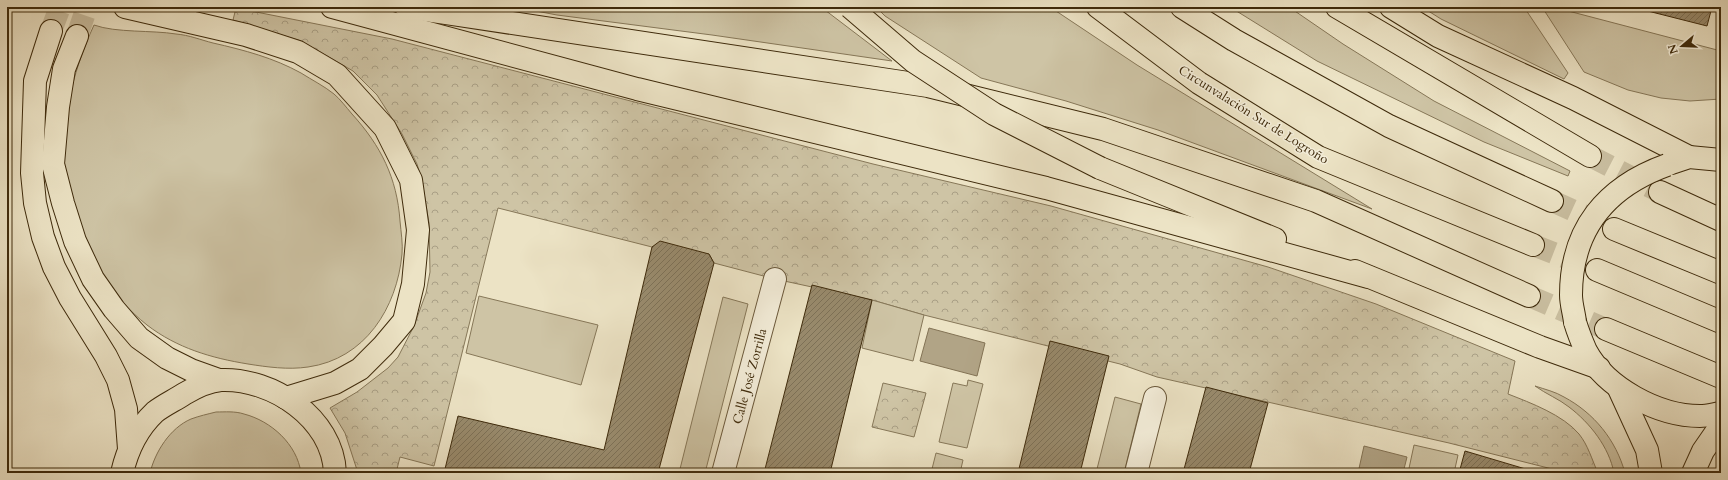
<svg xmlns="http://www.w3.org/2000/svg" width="1728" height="480" font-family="Cardo,serif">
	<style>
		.park { fill: url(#park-crowns); stroke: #867758 }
		.garden { fill: #cec4a5; stroke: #867758 }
		.water { fill: #b1a486; stroke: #837355 }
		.building { fill: url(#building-hatch); stroke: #3e2a0b }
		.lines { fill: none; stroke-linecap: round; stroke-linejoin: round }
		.highway-tunnel { stroke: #c9bea0; stroke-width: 22; stroke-dasharray: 22 11; stroke-linecap: butt }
		.minor-casing { stroke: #6a583a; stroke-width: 24 }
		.major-casing { stroke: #3e2a0b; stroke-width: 24 }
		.highway-casing { stroke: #3e2a0b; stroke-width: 24 }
		.minor { stroke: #f3edd9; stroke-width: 22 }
		.major { stroke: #ece3c5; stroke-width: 22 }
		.highway { stroke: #ece3c5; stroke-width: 22 }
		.major-bridge-casing { stroke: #3e2a0b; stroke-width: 24; stroke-linecap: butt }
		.highway-bridge-casing { stroke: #3e2a0b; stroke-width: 24; stroke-linecap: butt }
		.major-bridge { stroke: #ece3c5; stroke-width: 22 }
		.highway-bridge { stroke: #ece3c5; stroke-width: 22 }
		.labels { text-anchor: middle; stroke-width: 3; stroke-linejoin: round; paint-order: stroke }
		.street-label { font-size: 13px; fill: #3e2a0b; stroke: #f3edd9 }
	</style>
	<defs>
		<pattern id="park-crowns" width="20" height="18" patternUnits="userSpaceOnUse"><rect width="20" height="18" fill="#cec4a5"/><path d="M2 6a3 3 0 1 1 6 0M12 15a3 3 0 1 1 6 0" fill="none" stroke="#a99f85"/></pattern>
		<pattern id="building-hatch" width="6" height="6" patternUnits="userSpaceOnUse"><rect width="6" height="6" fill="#988a6c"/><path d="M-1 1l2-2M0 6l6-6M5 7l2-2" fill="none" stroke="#7d7157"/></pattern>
	</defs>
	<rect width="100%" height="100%" fill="#ece3c5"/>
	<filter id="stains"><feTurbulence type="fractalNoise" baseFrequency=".005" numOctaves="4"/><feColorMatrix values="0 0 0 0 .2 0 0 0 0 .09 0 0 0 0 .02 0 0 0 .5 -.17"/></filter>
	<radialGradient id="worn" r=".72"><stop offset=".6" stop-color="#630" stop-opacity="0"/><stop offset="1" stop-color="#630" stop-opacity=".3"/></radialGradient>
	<g class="park">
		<path d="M236,8L392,39L873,164L1051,206L1268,267L1376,304L1515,361L1508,394C1531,403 1563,415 1579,434C1588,445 1592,460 1598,473H1568L1449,443L1157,377L1120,364L924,315L872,300L775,279L714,263L709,254L652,247L498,208L434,466L400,457L396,473H358L345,433L330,408L357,392L388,368L398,357L414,326L426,293L430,272L429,223L422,181L417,164L402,134L377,95L353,71L301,41L233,20Z"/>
		<polygon points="883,383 926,393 914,437 872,427"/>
	</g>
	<g class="garden">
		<polygon points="515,7 821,7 892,61 712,35 557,15"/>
		<polygon points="876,7 1050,7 1137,65 1372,209 1158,130 1066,101 981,78 885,16"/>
		<polygon points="1230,7 1289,7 1343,44 1434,101 1570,171 1568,176 1484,142 1317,61"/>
		<polygon points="1422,7 1524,7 1568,73 1564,79 1441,19"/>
		<polygon points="1542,7 1553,7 1721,51 1721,99 1690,101 1661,98 1628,90 1584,72"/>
		<path d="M94,25C116,33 152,30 176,34C189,35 201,40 213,43C244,50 274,58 301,73C312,80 324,86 334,94C340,99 346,107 352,114C381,146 397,178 400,221C401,232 403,244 402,254C397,308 365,359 308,367C288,370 267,367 248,364C211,358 177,348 147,325C112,297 95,267 81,226C76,213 69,198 67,184C57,131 72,73 94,25Z"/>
		<polygon points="479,296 598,325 581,385 466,353"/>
		<polygon points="723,297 748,304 705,473 679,473"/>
		<polygon points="872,300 924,315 913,361 862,348"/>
		<polygon points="968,380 983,384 967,448 939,442 953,383 967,386"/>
		<path d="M1535,386C1544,389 1556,392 1564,397C1594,413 1616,440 1625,473H1614C1609,447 1590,423 1569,407C1559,399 1546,394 1535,386Z"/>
		<polygon points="1115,397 1141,404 1124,473 1096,473"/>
		<path d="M216,412C225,412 235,411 244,414C271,421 297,444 301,473H150C155,452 170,428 191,419C199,416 208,414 216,412Z"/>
		<polygon points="1414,445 1458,455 1454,473 1408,473"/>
		<polygon points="936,453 963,460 960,473 931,473"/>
	</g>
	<g class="water">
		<polygon points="929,328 985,343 977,376 920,361"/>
		<polygon points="1364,446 1407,457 1403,473 1358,473"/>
	</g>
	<g class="building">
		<polygon points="1632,7 1712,7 1707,26"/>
		<polygon points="660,241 709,254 714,263 658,473 444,473 458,416 604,450 652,247"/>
		<polygon points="812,285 872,300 830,473 764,473"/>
		<polygon points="1050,341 1109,356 1080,473 1018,473"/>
		<polygon points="1206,387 1268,403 1249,473 1183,473"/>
		<polygon points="1465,451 1539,473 1459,473"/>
	</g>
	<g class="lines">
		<g class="highway-tunnel">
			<polyline points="51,31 60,7"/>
			<polyline points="77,36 87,7"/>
			<polyline points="1590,156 1660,192"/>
			<polyline points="1552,201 1614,229"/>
			<polyline points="1533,245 1597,270"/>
			<polyline points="1529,296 1606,329"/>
		</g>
		<g class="minor-casing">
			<g id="minor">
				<polyline points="723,473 775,279"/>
				<polyline points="1136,473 1155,398"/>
			</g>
		</g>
		<g class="major-casing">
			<g id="major">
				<polyline points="1671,163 1689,157 1721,160"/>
				<path d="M1575,322C1578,332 1582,342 1586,351C1606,388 1658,416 1700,416C1707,416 1714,414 1721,413"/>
				<polyline points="1619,389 1647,450 1651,473"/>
				<path d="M122,473C127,451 138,428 155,412C164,405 175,400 184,394C194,388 209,381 221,380C272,378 333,418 335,473"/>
				<polyline points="1693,473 1703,451 1721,425"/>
			</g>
		</g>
		<g class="highway-casing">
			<g id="highway">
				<polyline points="125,7 246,35 298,52 337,75 385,128 411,180 418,230 413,284 404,321 383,346 360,369 335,383 286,398"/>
				<polyline points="332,7 637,89 1046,188 1368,277"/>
				<polyline points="406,7 928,86 1103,129 1316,201 1529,296"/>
				<polyline points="1098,7 1199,83 1318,157 1533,245"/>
				<polyline points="1182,7 1234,40 1389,126 1552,201"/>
				<polyline points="1337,7 1590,156"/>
				<polyline points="1391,7 1438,36 1573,98 1689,157"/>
				<polyline points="51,31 35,81 32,173 35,203 43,237 54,267 70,298 106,356 118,380 126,409 129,449"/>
				<polyline points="77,36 64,69 58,107 53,164 63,203 75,241 93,279 114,309 139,338 167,358 191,370 219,380"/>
				<polyline points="1100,168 1275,239"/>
				<polyline points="1660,192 1721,220"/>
				<polyline points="1614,229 1721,273"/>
				<polyline points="1597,270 1721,322"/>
				<polyline points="1355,271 1540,347 1599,368"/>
				<polyline points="1606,329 1721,377"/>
			</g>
		</g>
		<use href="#minor" class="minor"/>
		<use href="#major" class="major"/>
		<use href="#highway" class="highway"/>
		<g class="major-bridge-casing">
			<path id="major-bridge" d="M1575,322C1574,313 1571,304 1571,295C1571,229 1606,187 1667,165"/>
		</g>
		<g class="highway-bridge-casing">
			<polyline id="highway-bridge" points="850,7 913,61 994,114 1100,168"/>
		</g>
		<use href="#major-bridge" class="major-bridge"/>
		<use href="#highway-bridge" class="highway-bridge"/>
	</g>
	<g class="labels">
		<g class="street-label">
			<text transform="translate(1254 114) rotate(32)" y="5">Circunvalación Sur de Logroño</text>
			<text transform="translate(749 376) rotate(-75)" y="5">Calle José Zorrilla</text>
		</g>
	</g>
	<rect width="1728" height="480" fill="none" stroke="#ece3c5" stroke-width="24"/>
	<rect x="8" y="8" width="1712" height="464" fill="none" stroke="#3e2a0b" stroke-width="2"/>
	<rect x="12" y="12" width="1704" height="456" fill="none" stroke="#3e2a0b"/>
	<g transform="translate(1682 46) rotate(251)" stroke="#f3edd9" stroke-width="3" paint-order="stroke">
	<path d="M0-3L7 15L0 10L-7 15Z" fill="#3e2a0b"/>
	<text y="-6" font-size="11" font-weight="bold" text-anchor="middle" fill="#3e2a0b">N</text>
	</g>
	<rect width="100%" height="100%" filter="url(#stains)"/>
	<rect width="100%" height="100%" fill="url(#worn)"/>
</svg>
